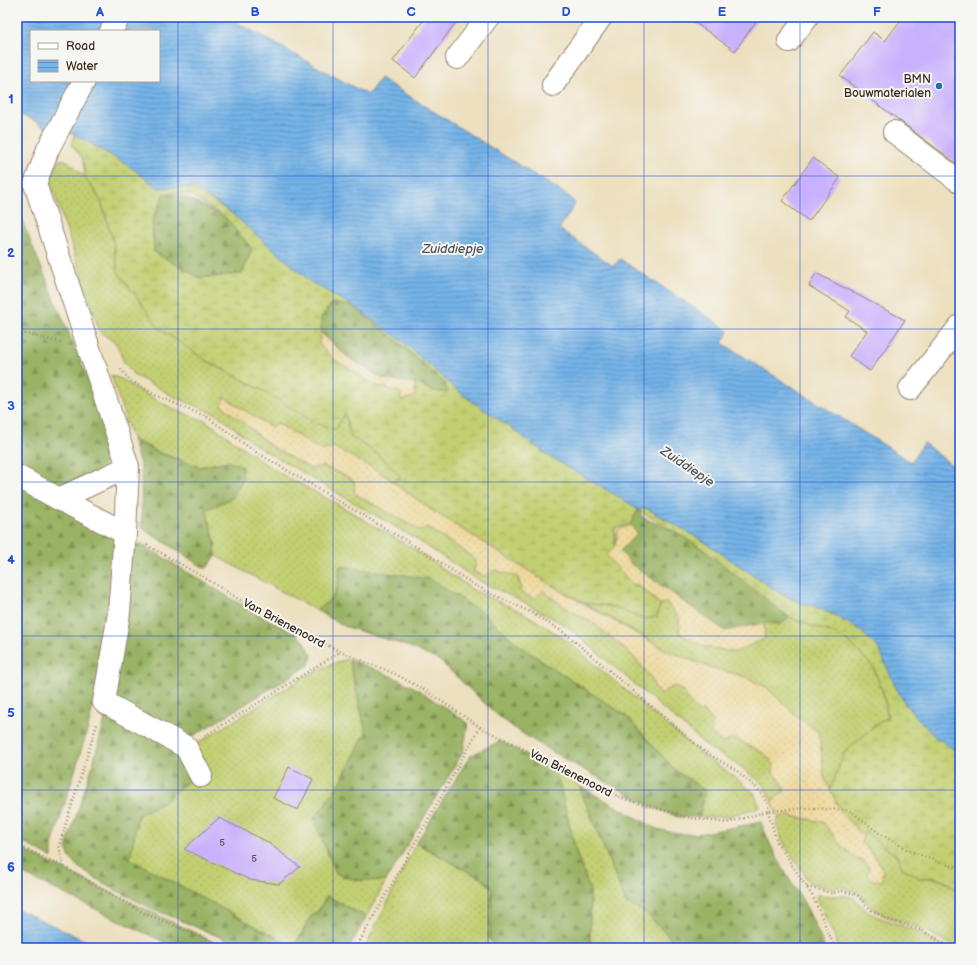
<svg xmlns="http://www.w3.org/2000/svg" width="977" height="965" font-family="'Balsamiq Sans',sans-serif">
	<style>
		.grass { fill: url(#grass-dots); stroke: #7e7c48 }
		.forest { fill: url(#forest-firs); stroke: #6a6e40 }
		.wetland { fill: url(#wetland-marsh); stroke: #7e7c48; fill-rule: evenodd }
		.sand { fill: url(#sand-dots); stroke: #94825e }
		.water { fill: url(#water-rules); stroke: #586e83; fill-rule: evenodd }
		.building { fill: #c9b1fd }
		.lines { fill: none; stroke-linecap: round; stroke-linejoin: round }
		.minor-casing { stroke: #94856e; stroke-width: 24 }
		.path { stroke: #94856e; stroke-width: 2.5; stroke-dasharray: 1 3; stroke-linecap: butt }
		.minor { stroke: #fff; stroke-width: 22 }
		.grid { fill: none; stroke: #1d4ed8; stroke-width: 1; stroke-opacity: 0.55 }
		.poi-dot { fill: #1f6fb2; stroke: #f6f6f2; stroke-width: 1.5 }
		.labels { text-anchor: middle; stroke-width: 4; stroke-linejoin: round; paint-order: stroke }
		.number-label { font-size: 10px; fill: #5e4c56 }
		.poi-label { font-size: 12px; fill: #3b2a1e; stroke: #f6f6f2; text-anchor: end }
		.street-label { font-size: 12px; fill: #3b2a1e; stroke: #f6f6f2 }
		.water-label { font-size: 13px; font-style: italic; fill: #4c535b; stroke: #f6f6f2 }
		.neatline { fill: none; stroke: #1d4ed8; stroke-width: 1.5 }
		.grid-label { font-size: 13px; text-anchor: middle; font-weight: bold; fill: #1d4ed8 }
	</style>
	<defs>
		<pattern id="grass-dots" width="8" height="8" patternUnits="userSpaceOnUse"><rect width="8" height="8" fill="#c2cf71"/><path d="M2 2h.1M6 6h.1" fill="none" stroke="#a8b261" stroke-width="1.8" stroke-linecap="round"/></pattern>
		<pattern id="forest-firs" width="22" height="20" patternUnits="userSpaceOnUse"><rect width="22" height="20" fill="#99b263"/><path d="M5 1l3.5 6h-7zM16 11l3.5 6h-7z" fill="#7e9151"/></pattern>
		<pattern id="wetland-marsh" width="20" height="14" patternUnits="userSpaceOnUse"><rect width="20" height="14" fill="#c2cf71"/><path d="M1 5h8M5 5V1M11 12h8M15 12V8" fill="none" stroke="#a8b261"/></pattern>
		<pattern id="sand-dots" width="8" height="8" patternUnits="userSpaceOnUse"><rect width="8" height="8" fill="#eeda9e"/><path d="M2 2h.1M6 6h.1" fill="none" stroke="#cdbb88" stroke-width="1.8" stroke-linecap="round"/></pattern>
		<pattern id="water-rules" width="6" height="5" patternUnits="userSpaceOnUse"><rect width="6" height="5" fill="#75b3e8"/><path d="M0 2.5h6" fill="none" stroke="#6192bb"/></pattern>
	</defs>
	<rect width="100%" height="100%" fill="#f6f6f2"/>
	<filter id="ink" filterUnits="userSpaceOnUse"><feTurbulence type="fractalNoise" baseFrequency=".025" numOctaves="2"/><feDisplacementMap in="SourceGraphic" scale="8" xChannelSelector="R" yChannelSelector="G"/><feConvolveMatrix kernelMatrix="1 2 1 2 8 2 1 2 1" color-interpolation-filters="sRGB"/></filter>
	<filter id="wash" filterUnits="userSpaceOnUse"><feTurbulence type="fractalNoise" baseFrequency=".012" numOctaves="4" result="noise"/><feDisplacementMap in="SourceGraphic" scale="16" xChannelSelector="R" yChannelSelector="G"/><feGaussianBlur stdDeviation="0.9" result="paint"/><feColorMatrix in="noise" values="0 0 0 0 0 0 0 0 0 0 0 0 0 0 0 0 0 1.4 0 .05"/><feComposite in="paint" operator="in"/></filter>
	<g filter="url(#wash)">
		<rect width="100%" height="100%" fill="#ede0bf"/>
		<g class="grass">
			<path d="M60,159L68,161L85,177L101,201L113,240L118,272L137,297L207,361L273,396L314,422L345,413L351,437C371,449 387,459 402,478L392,481L378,471L322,451L278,423L271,427L224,397L252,431L271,446L311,469L322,466L344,475L355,481V494L421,531L426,527L473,557L477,562L473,572L495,570L518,577L521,587L543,591L566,608L592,622L633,656L651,678L655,688L660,694L664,691L675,686L685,693L687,700L697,710L706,713L713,723L734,738L765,754L774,764L773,774L781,781L785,791L772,801L763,784L740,766L708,747L568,627L527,604L478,580L416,539L257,446L218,415L177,398L134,375L124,362L116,343L100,332L50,180Z"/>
			<path d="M111,375L123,380L140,391L175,410L206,421L274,470L332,501L412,548L475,591L524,613L562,637L705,757L732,775L754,793L760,807L726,817H699L706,791L676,771L625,715L522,648L483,613L341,566C336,592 339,595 316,610L216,556L215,542L206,510L227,461L200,467L161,453L132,439Z"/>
			<polygon points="585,603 615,607 642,619 657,617 660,604 667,603 679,618 705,647 736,652 765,638 764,623 781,624 789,617 815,627 835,633 851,644 873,667 883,692 888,717 877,724 844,753 830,790 824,777 819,733 743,676 706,666 666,650"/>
			<polygon points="349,659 366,732 341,781 314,820 355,880 386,881 366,917 327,896 317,914 313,913 294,947 130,859 138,815 166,800 194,776 195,745 306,676 337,662"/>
			<polygon points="556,771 579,786 626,903 646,913 673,941 674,948 590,948 590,890 577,855"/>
			<path d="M785,815L823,822L837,841L857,860H863L882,881L883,870L877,859L861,842L864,830L880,844L899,857L920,878C939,877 948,881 960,895V948H957L921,928L887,917L872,908L858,893L842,887L828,888L810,883L783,842L776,824L779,818Z"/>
			<polygon points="416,843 484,880 492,889 489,939 497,948 365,948"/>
			<polygon points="816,895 832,896 843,895 854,898 868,912 878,917 914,930 948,948 922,948 902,946 901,948 839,948"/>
		</g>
		<g class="forest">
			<polygon points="164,193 187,198 225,217 252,249 242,274 200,278 154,252 152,222"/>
			<path d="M17,209L111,435C111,441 112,451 110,456C102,478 74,481 55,486L17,468Z"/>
			<polygon points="332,303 353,306 402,345 445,383 448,393 432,391 415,383 383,379 346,356 321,333 321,318"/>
			<polygon points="132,439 159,453 200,467 227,461 242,466 243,479 232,498 206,510 215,542 216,556 206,569 142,528 141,467"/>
			<polygon points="17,482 117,537 106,644 88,728 52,845 52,858 17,839"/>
			<polygon points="638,510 643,518 671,530 700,547 789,617 781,624 764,623 725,631 631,564 620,551 636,533 630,525"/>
			<polygon points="141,544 250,610 298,635 305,642 312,656 309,665 185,741 113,697 131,546"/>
			<path d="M340,566L430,579L483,613L522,648L625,715L676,771L706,791L699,817H678L650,806L554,753L517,730L496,714L440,661L410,647L344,626L316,610C338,596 338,591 340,566Z"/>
			<path d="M349,659L398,679L417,689L468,723L463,752L386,881C368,880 352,882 336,873L314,820L341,781L366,732Z"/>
			<polygon points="106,715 174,748 194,776 166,800 138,815 130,859 294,947 313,913 317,913 327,896 366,917 349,948 246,948 151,908 108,886 78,867 70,858 66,847 93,764"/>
			<polygon points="500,741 556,771 577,855 590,890 590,948 497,948 489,939 492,889 484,880 416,843 470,756"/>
			<path d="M579,786L657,829L678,834H698L761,822C772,853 787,875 804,903C812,917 818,933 825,948H674L673,941L646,913L626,903Z"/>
			<polygon points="17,847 226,948 176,948 17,871"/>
		</g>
		<path class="wetland" d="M17,97L172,183L193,189L343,283L861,628L960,713V895L951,884L933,877L920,878L902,868L899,857L880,844L865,831L863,836L842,814L830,790L844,753L877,724L888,717L883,692L873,667L851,644L835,633L815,627L789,617L700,547L638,510L630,525L615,528V546L638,585L660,604L657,617L642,619L615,607L585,603L556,588L433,511L392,481L401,478C387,459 371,449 351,437L345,413L336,429L329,428L314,422L269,394L207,361L159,328L137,297L118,272L113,240L101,201L85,177L84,168L82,158L72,145L74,134L47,129L35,121L17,113ZM164,193L188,194L225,217L252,249L242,274L200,278L154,252L152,221ZM332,303L353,306L402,345L445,383L448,393L432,391L415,383V395L374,385L319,344L321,333V318Z"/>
		<g class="sand">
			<polygon points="321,333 346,356 383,379 415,383 415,396 401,401 400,392 374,385 357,373 333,359 319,344"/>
			<polygon points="224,397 271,427 277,423 322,451 334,447 378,471 433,511 556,588 666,650 706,666 743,676 766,687 796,715 819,733 824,777 842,814 863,836 861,842 877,860 883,870 882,881 873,880 867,874 869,867 863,860 857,860 838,842 823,822 786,815 779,818 772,801 785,791 781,781 773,774 774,764 765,754 734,738 723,743 711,733 713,723 706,713 697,710 687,700 685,693 675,686 664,691 660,695 655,688 651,678 633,656 592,622 566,608 543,591 535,599 520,592 521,587 518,577 495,570 486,576 473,572 477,562 473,557 426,527 421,531 355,494 354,481 344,475 322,466 311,469 271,446 222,405"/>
			<polygon points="630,525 637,533 620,551 631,564 725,631 764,623 765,638 736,652 705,647 680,634 679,618 667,603 660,604 638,585 632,584 606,555 615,546 618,530"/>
		</g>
		<g class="water">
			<path d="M17,17H227L368,95L380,78L570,197L575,204L559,229L613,266L620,259L729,331L722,343L911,462L924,443L960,472V753L935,737L906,705L895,686L879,649L860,630L836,616L811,605L802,604L778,592L700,539L646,508L638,510L629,503L547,455L513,429L463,395L403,342L353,306L312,283L230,212L193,187L158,188L129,166L74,134L47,129L35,121L17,113ZM31,31H159V81H31Z"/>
			<polygon points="17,909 101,948 17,948"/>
		</g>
		<g id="blocks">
			<g class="building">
				<polygon points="426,17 460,17 415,78 393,61"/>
				<polygon points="687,17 759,17 735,51"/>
				<polygon points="903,17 960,17 960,166 840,76 873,32 885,41"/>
				<polygon points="813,158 840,178 809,221 782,201"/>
				<polygon points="816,273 905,320 870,371 849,356 867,331 846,317 850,311 809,286"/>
				<polygon points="289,767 313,779 298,810 273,798"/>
				<polygon points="219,818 266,841 300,867 279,884 250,880 184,849"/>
			</g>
		</g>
	</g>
	<g filter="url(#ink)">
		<use href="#blocks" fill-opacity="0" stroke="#94856e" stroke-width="1"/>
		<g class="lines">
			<g class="minor-casing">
				<g id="minor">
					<polyline points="111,31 119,17"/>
					<polyline points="789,41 807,17"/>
					<polyline points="457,58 488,17"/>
					<polyline points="84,81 48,149 35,184 128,467 125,533 119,613 104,702 186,747 201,776"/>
					<polyline points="553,85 601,17"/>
					<polyline points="894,132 960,182"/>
					<polyline points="910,389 960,326"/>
					<polyline points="17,476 59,499 125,533"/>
					<polyline points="59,499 128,467"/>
				</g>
			</g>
			<g class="path">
				<polyline points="17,332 63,343"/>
				<polyline points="121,369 129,380 155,395 207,417 256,452 415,546 476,586 530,612 565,633 704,751 737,771 760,791 768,805 768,811 777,842 813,897 835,948"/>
				<polyline points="147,545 205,578 261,613 341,652 393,673 423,689 480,727 624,799 691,818 727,823 768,811 808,808 846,810 852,812 879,833 908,850 938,862 960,868"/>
				<polyline points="205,736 340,652"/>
				<polyline points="17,845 64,867 144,913 229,948"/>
				<polyline points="64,867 59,846 97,724"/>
				<polyline points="807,887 831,893 843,891 857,895 871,910 887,919 923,931 951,948"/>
				<polyline points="356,948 480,727"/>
			</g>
			<use href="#minor" class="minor"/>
		</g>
	</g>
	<path class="grid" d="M178,17V948M333,17V948M488,17V948M644,17V948M800,17V948M17,176H960M17,329H960M17,482H960M17,636H960M17,790H960"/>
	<circle class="poi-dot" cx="939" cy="86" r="4"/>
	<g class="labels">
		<g class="number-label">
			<text x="222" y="846">5</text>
			<text x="254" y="862">5</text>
		</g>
		<g class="poi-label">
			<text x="931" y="83">BMN<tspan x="931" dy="14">Bouwmaterialen</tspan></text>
		</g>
		<g class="street-label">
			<text transform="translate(284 623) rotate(28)" y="4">Van Brienenoord</text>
			<text transform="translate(571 773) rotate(27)" y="4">Van Brienenoord</text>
		</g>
		<g class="water-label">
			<text x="453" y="253">Zuiddiepje</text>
			<text transform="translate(688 466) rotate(34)" y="5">Zuiddiepje</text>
		</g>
	</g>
	<rect width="977" height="965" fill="none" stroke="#f6f6f2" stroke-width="44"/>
	<rect x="30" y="30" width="130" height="52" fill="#f6f6f2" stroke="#aba49d"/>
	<rect x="38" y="43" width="20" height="6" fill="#ffffff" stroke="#aba49d"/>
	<text x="66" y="50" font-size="12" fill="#3b2a1e">Road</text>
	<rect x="38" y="60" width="20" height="12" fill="url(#water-rules)" stroke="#aba49d"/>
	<text x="66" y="70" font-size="12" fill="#3b2a1e">Water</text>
	<rect x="22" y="22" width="933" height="921" class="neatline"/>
	<g class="grid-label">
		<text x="100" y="16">A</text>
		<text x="255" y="16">B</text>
		<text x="411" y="16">C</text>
		<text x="566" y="16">D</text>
		<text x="722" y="16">E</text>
		<text x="877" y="16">F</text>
		<text x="11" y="103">1</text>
		<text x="11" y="257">2</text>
		<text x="11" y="410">3</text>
		<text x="11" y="564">4</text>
		<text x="11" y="717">5</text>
		<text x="11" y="871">6</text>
	</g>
</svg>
